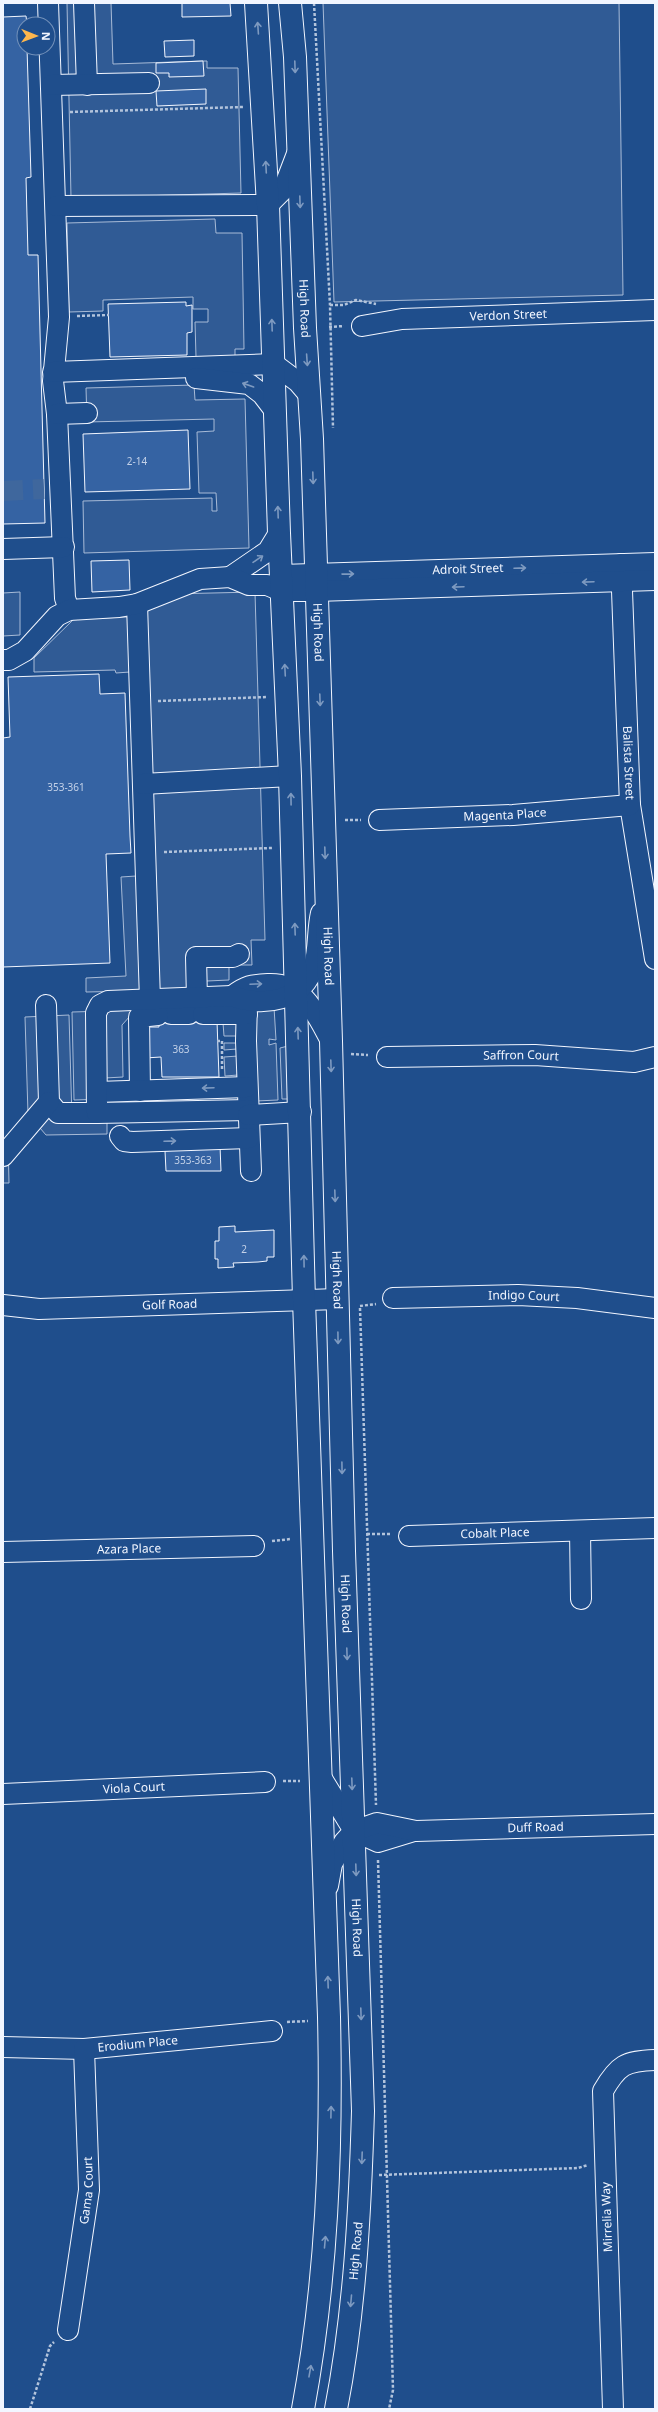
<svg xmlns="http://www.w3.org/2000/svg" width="658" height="2412" font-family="'Noto Sans',sans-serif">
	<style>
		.built { fill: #305b95; stroke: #a8bbd7 }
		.building { fill: #3563a3; stroke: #f2f6ff }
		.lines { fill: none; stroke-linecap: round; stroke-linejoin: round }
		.minor-tunnel { stroke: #3f679d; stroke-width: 20; stroke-dasharray: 20 10; stroke-linecap: butt }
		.minor-casing { stroke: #f2f6ff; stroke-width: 22 }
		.major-casing { stroke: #f2f6ff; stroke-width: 24 }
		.path { stroke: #b3c4dc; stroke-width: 2.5; stroke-dasharray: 3 2; stroke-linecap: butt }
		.minor { stroke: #1f4e8c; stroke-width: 20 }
		.major { stroke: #1f4e8c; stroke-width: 22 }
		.oneway { stroke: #7e9ac0 }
		.labels { text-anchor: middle; stroke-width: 3; stroke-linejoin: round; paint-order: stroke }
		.number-label { font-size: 10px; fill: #c3d1e8 }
		.street-label { font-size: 12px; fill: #f2f6ff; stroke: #1f4e8c }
	</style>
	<rect width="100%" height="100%" fill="#1f4e8c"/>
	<g class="built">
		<polygon points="67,3 111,3 113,64 203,61 207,61 207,68 238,68 241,193 71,198"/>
		<polygon points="323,3 619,3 623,295 334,302"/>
		<polygon points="215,219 216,233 242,233 244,349 235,349 235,356 196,357 195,322 208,322 208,309 193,309 193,297 103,300 103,311 69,312 67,223"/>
		<polygon points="194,385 195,400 245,399 249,548 84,553 83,501 212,498 212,511 217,511 216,493 199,493 197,432 214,431 214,419 87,422 86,388"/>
		<polygon points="20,592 20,635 3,636 3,593"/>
		<polygon points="255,592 265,940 251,940 252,965 229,965 229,980 207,981 187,990 86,992 86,978 126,976 121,877 136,876 130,672 116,673 115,670 34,672 34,658 74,619 128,617 169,594"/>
		<polygon points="257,1007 274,1007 276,1040 269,1039 269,1045 276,1043 278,1100 256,1101 238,1075 225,1076 224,1057 238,1056 237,1049 224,1050 224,1043 237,1043 237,1036 224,1036 223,1023 241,1013 257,1012"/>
		<polygon points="177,1009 131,1015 122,1025 123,1077 105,1078 107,1099 74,1100 72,1012"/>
		<polygon points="69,1015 72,1119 107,1118 107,1134 46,1135 28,1114 25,1017"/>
		<polygon points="288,1046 289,1099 282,1099 280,1048"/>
		<polygon points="3,1140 8,1140 9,1183 3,1183"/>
	</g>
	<g class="building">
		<polygon points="182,3 230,3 231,16 182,17"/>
		<polygon points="26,16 27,24 24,24 24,48 27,48 31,177 26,178 28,255 38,255 45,523 3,524 3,17"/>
		<polygon points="194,40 194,56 165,57 164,41"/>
		<polygon points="203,61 204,76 169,77 169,73 156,73 156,63"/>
		<polygon points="206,89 206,104 157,106 156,91"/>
		<polygon points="186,302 186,306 192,305 192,332 187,333 187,355 110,357 108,304"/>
		<polygon points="188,430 190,489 85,492 83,434"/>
		<polygon points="129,560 130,590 92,592 91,561"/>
		<polygon points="99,674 100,694 125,693 130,836 131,853 106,854 110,963 3,967 3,738 10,737 8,677"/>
		<polygon points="158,1011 217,1021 219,1077 162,1077 161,1057 145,1058 144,1027 159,1027"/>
		<polygon points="220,1146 221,1171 166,1171 165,1151"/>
		<polygon points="235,1226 235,1232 274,1230 274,1257 267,1257 267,1261 258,1262 233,1263 234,1267 218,1268 218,1259 215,1259 215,1241 219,1241 219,1227"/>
	</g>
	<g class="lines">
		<polyline class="minor-tunnel" points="3,491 44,489"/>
		<g class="minor-casing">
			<g id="minor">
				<polyline points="48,3 59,317 53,381 57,414 65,598 69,610"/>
				<polyline points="84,3 87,85"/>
				<polyline points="52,85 149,83"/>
				<polyline points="56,206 268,205 283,190 298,151"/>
				<path id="s1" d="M362,326L402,319L655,310"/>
				<polyline points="53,372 274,364 298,382 310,396"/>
				<polyline points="196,378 249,384 262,394 275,411"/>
				<polyline points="57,414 87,413"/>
				<polyline points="3,549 64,547"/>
				<path id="s2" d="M621,564L630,805L655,959"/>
				<path id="s3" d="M281,575L655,563"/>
				<polyline points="230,577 268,551 279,533"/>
				<polyline points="137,604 150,1000"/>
				<polyline points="3,660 9,660 25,651 57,616 69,610 119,607 137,604 200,579 230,577 249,585 267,585 281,591 316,591 655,580"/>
				<polyline points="143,784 290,776"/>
				<path id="s4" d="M379,820L513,815L630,805"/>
				<path d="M232,996C247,985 251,985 269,984C304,983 316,1014 331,1041"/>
				<polyline points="197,999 196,957 233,957 239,954"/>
				<polyline points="247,1001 246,1041 251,1171"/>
				<polyline points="46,1005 49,1102 58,1113 97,1113"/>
				<polyline points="171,1014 189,1014"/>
				<polyline points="203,1014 247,1014"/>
				<path id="s5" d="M387,1057L535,1055L634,1062L655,1057"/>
				<polyline points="140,1091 139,1017 158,1015"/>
				<polyline points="97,1092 247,1087"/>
				<path d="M248,1110L97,1113L96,1013L100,1005L108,1001L232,996C263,1007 304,1002 314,965C319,949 317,930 321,913"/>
				<polyline points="248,1115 301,1112"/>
				<polyline points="120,1136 124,1141 132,1142 249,1138"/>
				<polyline points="3,1156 49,1102"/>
				<path id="s6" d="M393,1298L518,1295L577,1298L655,1308"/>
				<path id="s7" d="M3,1305L39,1309L338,1299"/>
				<polyline points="580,1531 581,1599"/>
				<path id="s8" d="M409,1536L655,1528"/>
				<path id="s9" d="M3,1552L254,1546"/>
				<polyline points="321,1777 354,1831 378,1842 414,1831"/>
				<path id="s10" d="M3,1794L265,1782"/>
				<path id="s11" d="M328,1886L332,1864L344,1842L354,1831L377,1823L416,1831L655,1824"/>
				<path id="s12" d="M3,2047L84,2049L272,2031"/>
				<path id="s13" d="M68,2330L89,2190L84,2049"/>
				<path d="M613,2409L603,2091C618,2065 625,2061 655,2060"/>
			</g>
		</g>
		<g class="major-casing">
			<g id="major">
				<path d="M256,3L268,205L279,533L290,776L304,1300L329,2017C332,2149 327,2279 303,2409"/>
				<path id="s14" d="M290,3L295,57L305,328L312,439L331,1041L344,1551L363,2111C360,2210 355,2311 336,2409"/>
			</g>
		</g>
		<g class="path">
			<polyline points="314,3 330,305 333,428"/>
			<polyline points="70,112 243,107"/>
			<polyline points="330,305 344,305 356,300 376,304"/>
			<polyline points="77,316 109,315"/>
			<polyline points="329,327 344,326"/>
			<polyline points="158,701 267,697"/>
			<polyline points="345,820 361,820"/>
			<polyline points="164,852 272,848"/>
			<polyline points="217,1041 222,1041 222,1069"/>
			<polyline points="351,1054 368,1055"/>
			<polyline points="360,1306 376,1304"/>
			<polyline points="360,1308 376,1805"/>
			<polyline points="367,1534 390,1534"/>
			<polyline points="272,1541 291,1539"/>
			<polyline points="283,1781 300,1781"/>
			<polyline points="378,1860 393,2390 389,2409"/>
			<polyline points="287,2022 308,2021"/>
			<polyline points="379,2175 578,2168 588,2165"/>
			<polyline points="30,2409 50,2346 54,2342"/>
		</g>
		<use href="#minor" class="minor"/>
		<use href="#major" class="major"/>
	</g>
	<defs><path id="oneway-shaft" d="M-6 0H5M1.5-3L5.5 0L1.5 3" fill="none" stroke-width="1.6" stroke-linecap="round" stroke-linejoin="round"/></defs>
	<g class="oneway">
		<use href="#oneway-shaft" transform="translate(258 28) rotate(-94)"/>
		<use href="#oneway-shaft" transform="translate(295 67) rotate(88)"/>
		<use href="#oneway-shaft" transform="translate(266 167) rotate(-93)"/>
		<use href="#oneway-shaft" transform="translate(300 202) rotate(88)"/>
		<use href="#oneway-shaft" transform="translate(272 325) rotate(-92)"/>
		<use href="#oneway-shaft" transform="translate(307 360) rotate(86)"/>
		<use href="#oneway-shaft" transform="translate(248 385) rotate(-161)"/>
		<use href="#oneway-shaft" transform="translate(313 478) rotate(88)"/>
		<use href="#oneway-shaft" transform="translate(278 512) rotate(-92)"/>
		<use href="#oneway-shaft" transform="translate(258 559) rotate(-34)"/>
		<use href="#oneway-shaft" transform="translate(520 568) rotate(-2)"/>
		<use href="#oneway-shaft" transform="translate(348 574) rotate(-1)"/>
		<use href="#oneway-shaft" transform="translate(588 582) rotate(178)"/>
		<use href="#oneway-shaft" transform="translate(458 587) rotate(178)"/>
		<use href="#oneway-shaft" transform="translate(285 670) rotate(-93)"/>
		<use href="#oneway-shaft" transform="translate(320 700) rotate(88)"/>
		<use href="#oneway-shaft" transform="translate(291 799) rotate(-91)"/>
		<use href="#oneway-shaft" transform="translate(325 853) rotate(88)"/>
		<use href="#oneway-shaft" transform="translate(295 929) rotate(-92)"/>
		<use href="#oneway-shaft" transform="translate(256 984) rotate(-2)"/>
		<use href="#oneway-shaft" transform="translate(298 1033) rotate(-92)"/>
		<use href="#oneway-shaft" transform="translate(331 1066) rotate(88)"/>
		<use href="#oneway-shaft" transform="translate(208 1088) rotate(178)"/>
		<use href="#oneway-shaft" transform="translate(170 1141) rotate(-2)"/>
		<use href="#oneway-shaft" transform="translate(335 1196) rotate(88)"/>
		<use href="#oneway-shaft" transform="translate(304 1261) rotate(-91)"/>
		<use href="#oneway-shaft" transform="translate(338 1338) rotate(89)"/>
		<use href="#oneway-shaft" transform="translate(342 1468) rotate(89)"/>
		<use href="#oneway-shaft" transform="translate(347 1654) rotate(88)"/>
		<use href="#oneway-shaft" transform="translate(352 1784) rotate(88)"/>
		<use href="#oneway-shaft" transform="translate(356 1870) rotate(88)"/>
		<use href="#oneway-shaft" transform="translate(328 1982) rotate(-92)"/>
		<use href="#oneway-shaft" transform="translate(361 2014) rotate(88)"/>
		<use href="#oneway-shaft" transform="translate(331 2112) rotate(-89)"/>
		<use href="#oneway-shaft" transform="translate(362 2158) rotate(92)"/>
		<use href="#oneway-shaft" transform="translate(325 2242) rotate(-85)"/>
		<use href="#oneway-shaft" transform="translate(351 2301) rotate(95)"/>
		<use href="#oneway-shaft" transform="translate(310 2371) rotate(-80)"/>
	</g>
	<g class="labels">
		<g class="number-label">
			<text x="137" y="465">2-14</text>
			<text x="66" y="791">353-361</text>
			<text x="181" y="1053">363</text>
			<text x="193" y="1164">353-363</text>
			<text x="244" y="1253">2</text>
		</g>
		<g class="street-label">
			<text dy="4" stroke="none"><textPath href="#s14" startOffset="306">High Road</textPath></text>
			<text dy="4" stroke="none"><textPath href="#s1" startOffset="147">Verdon Street</textPath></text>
			<text dy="4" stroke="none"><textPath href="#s3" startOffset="187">Adroit Street</textPath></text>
			<text dy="4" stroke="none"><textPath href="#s14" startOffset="630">High Road</textPath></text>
			<text dy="4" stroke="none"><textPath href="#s2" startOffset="199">Balista Street</textPath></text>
			<text dy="4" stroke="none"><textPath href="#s4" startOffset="126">Magenta Place</textPath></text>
			<text dy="4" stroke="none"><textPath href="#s14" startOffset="954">High Road</textPath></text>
			<text dy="4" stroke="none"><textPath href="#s5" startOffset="134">Saffron Court</textPath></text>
			<text dy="4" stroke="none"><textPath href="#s14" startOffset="1278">High Road</textPath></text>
			<text dy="4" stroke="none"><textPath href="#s6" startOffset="131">Indigo Court</textPath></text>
			<text dy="4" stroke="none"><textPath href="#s7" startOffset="167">Golf Road</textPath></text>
			<text dy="4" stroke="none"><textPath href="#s8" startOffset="86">Cobalt Place</textPath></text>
			<text dy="4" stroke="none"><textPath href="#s9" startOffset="126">Azara Place</textPath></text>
			<text dy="4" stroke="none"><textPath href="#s14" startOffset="1602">High Road</textPath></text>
			<text dy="4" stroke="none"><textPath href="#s10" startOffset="131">Viola Court</textPath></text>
			<text dy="4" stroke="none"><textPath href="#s11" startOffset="246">Duff Road</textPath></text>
			<text dy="4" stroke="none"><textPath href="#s14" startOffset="1926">High Road</textPath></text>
			<text dy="4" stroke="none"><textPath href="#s12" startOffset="135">Erodium Place</textPath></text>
			<text dy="4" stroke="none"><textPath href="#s13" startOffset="141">Gama Court</textPath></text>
			<text transform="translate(607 2217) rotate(-92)" y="4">Mirrelia Way</text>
			<text transform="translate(356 2251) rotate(-85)" y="4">High Road</text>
		</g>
	</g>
	<rect width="658" height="2412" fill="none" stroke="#f2f6ff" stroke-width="8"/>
	<g transform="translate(36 36) rotate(91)"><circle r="19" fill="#1f4e8c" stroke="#7391ba"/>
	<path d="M0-3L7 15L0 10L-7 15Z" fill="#ffb74d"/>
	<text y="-6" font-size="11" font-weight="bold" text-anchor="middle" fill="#f2f6ff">N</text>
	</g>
</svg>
